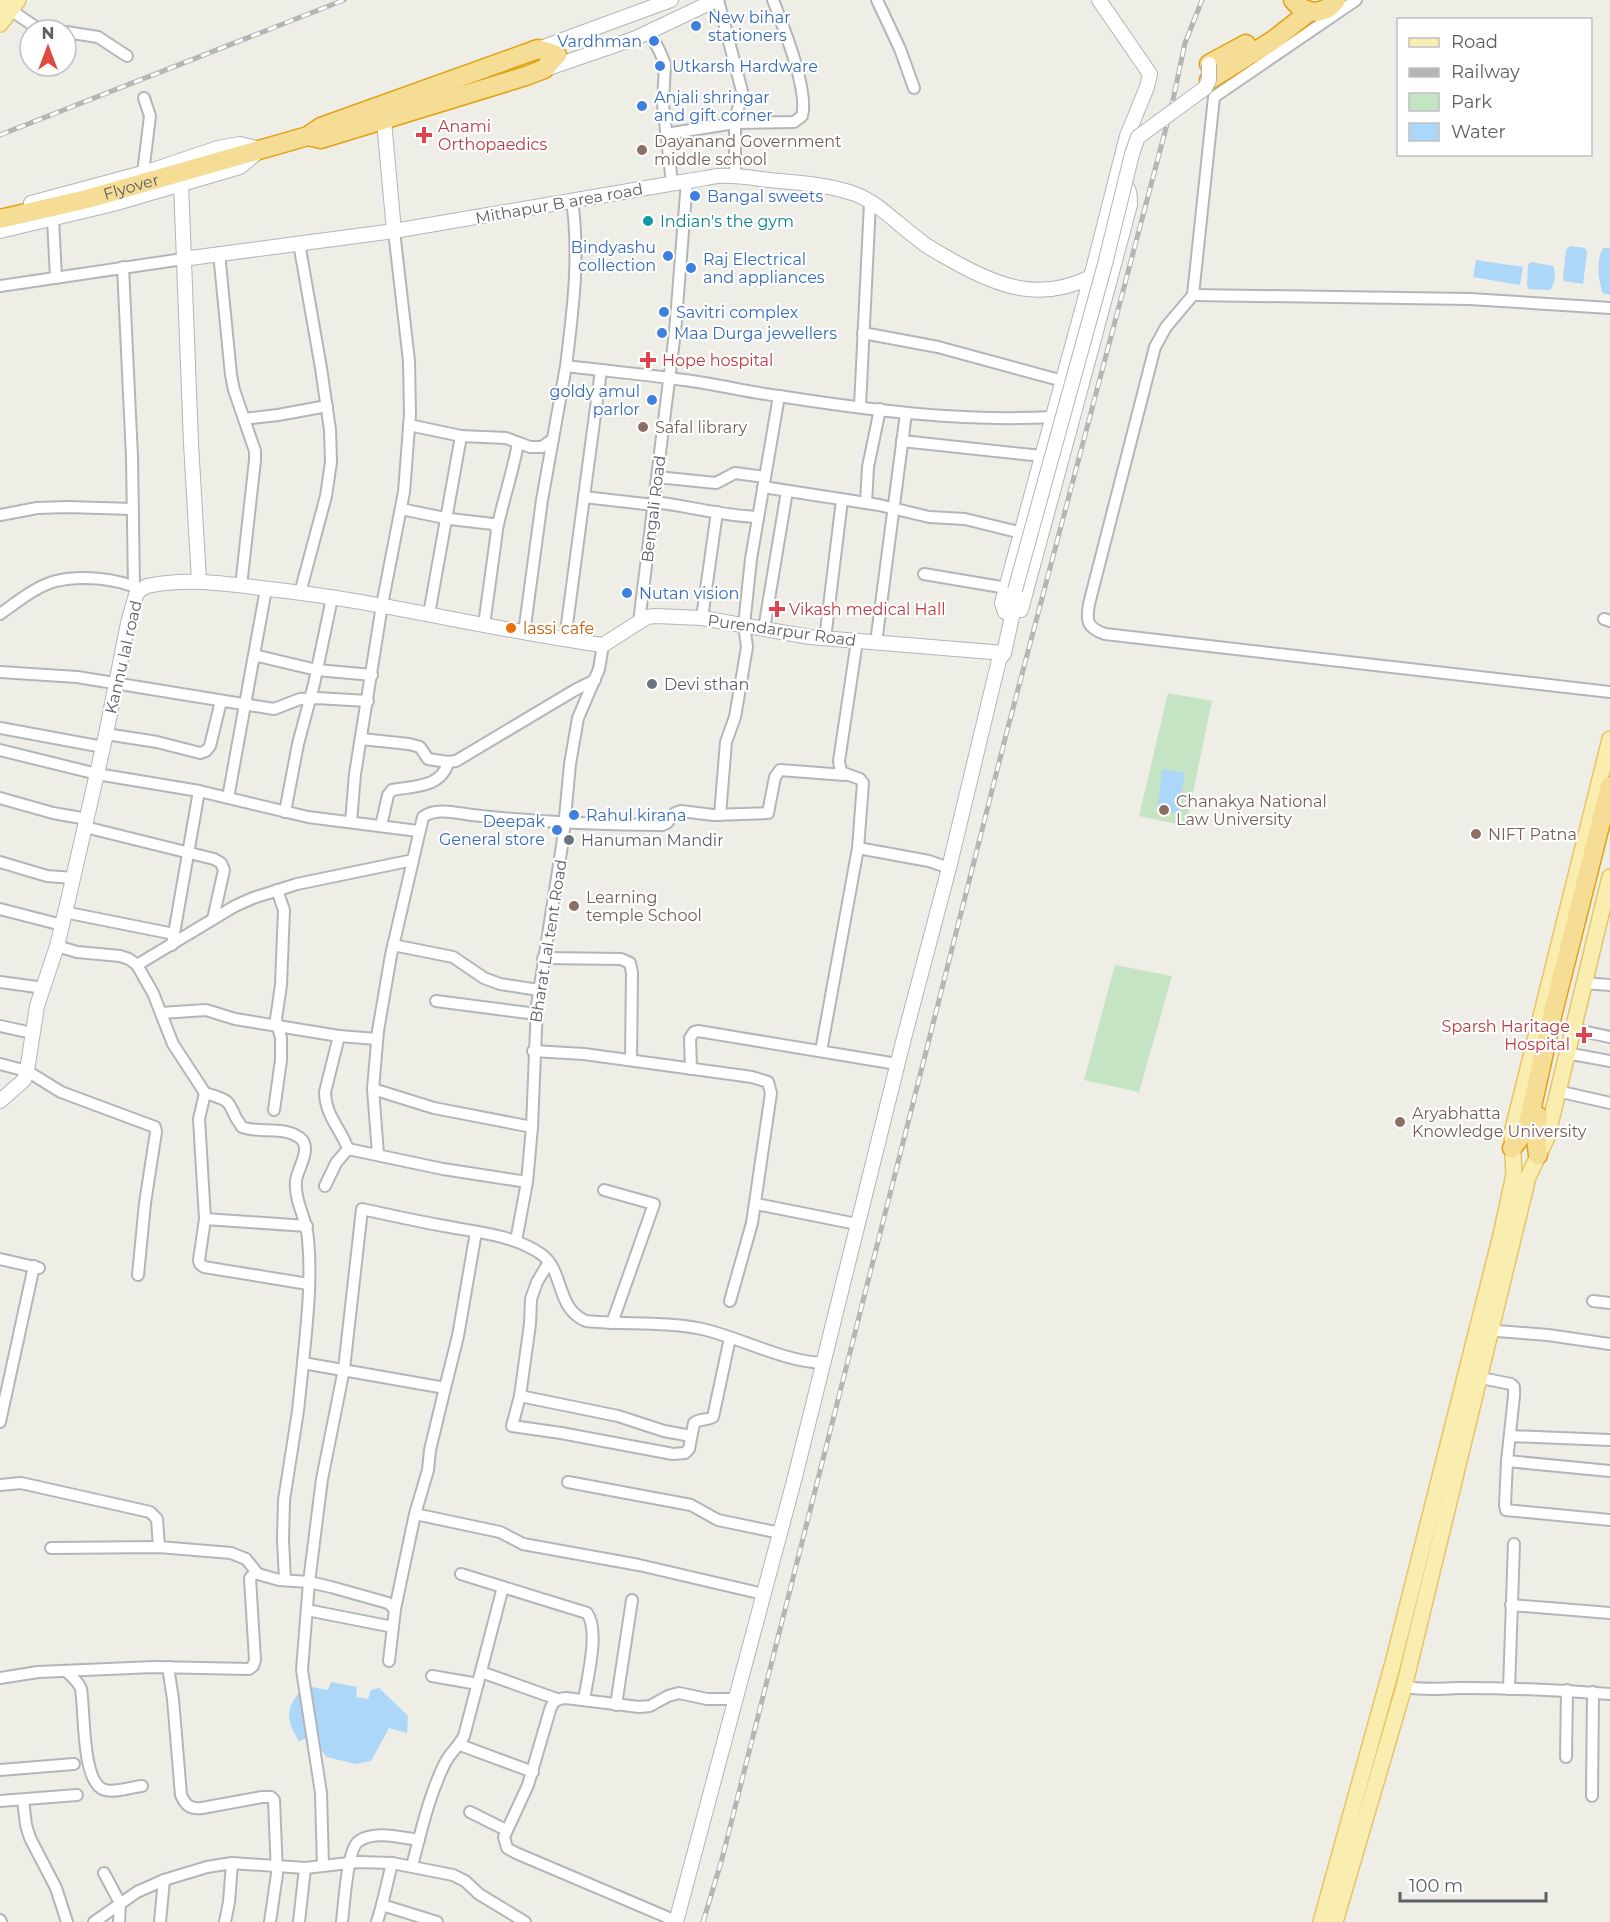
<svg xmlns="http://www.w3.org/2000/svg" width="1610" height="1922" font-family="Montserrat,sans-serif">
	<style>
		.green { fill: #c4e4c4 }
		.water { fill: #acd7f8 }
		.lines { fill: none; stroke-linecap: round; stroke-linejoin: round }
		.street-casing { stroke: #b3b6b9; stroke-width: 14 }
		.secondary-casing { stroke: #b2b5b9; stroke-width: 16 }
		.primary-casing { stroke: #e7c466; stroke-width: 18 }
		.highway-casing { stroke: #e2a212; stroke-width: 21 }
		.street { stroke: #fff; stroke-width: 10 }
		.secondary { stroke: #fff; stroke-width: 14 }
		.primary { stroke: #f9eeb0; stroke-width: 15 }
		.highway { stroke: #f5dd96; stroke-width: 18 }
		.rail-casing { stroke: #b4b5b5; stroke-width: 5 }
		.rail { stroke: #fff; stroke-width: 3; stroke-dasharray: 9; stroke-linecap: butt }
		.secondary-bridge-casing { stroke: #b2b5b9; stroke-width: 16; stroke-linecap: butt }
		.secondary-bridge { stroke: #fff; stroke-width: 14 }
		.shop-dot { fill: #3f7fe0; stroke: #fff; stroke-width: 2 }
		.health-dot { fill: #e0444e; stroke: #fff; stroke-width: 2 }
		.education-dot { fill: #8d6e63; stroke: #fff; stroke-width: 2 }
		.culture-dot { fill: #0f9aa8; stroke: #fff; stroke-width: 2 }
		.food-dot { fill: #e8710a; stroke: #fff; stroke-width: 2 }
		.worship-dot { fill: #6b7280; stroke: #fff; stroke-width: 2 }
		.labels { text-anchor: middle; stroke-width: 4.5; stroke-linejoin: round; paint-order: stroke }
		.shop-label { font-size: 16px; fill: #366cbe; stroke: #fff; text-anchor: start }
		.health-label { font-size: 16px; fill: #be3a42; stroke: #fff; text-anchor: start }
		.education-label { font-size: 16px; fill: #785e54; stroke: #fff; text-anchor: start }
		.street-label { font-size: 16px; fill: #5d6165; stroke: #fff }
		.culture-label { font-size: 16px; fill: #0d838f; stroke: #fff; text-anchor: start }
		.food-label { font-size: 16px; fill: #c56008; stroke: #fff; text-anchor: start }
		.worship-label { font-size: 16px; fill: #5b616d; stroke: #fff; text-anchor: start }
	</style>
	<rect width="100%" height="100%" fill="#eeede6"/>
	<g class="green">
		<polygon points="1168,693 1212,701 1186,826 1139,816"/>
		<polygon points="1115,965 1172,976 1139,1092 1084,1080"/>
	</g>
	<g class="water">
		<polygon points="1570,246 1585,248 1587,252 1583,284 1564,281 1563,279 1566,250"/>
		<path d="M1603,248H1610V295L1603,293C1598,281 1596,258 1603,248Z"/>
		<polygon points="1476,260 1523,267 1520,285 1473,277"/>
		<path d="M1531,262L1553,266C1556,273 1555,284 1550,290L1529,289L1527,286L1528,265Z"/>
		<polygon points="1162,769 1185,773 1178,814 1157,810"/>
		<path d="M331,1682L357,1687L356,1697L368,1699L371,1690L379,1688L408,1716L407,1733L389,1728L371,1761L355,1764L327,1757L309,1737L299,1741C284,1718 286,1704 306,1686L328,1690Z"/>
	</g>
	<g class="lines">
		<g class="street-casing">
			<g id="street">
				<polyline points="718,0 742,91 735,123 735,177"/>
				<polyline points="877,0 900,49 914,88"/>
				<path d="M1356,0L1214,97L1193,295L1166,327L1155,347L1089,604C1086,621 1087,628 1105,634L1610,692"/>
				<polyline points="15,13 37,28 48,30"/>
				<polyline points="66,32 98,37 127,56"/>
				<polyline points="649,32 659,50 665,64 663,104 672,183"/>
				<path d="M666,134L735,123L794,122L802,116C809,90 783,26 773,0"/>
				<polyline points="143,173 150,116 144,98"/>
				<path d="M572,200C580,256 573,310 566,366C605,371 645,374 684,380C716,384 747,392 779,396C868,410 962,422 1052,417"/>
				<polyline points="53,219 56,278"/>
				<polyline points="299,243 321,368 330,430 331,462 326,496 300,593"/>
				<polyline points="219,253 231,375 234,390 255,451 255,460 241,586"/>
				<polyline points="123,267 132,457 134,587"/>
				<polyline points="0,286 183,259"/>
				<polyline points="1193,295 1470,299 1610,308"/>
				<polyline points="863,333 938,347 1063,381"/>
				<polyline points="860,406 870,203"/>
				<polyline points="244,419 278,415 327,406"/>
				<polyline points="409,425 461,436 506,438 530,447 542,447 553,439"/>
				<polyline points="902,441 1042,456"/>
				<polyline points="657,477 716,483 735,473 765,477"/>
				<polyline points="763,487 879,505 929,517 965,519 1022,533"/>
				<polyline points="584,497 654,505"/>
				<path d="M654,502C689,506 723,516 758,517"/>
				<polyline points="866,503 868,467 880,409"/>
				<polyline points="401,509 450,519 493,524 497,529 496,538 484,625"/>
				<polyline points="0,515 37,508 67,507 133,509"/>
				<path d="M497,529C503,500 513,472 518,443"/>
				<polyline points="924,574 1007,588"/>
				<path d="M0,614C16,603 36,586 56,581C81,575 116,578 139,589"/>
				<polyline points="429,614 461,436"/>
				<polyline points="702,618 717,512"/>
				<polyline points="1604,619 1610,621"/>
				<polyline points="639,622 675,332 687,181"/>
				<polyline points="764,629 787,491"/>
				<polyline points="524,633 542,500 566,366"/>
				<polyline points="565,639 601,370"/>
				<polyline points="825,639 842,500"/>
				<polyline points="876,643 906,413"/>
				<polyline points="254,655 317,670 372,675"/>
				<polyline points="0,672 77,677 274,709 300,699 316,698 368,701"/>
				<polyline points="0,728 103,747"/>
				<polyline points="106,734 157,742 200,753 206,751 210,746 221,701"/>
				<polyline points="361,739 409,744 420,747 428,759 448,762 456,761 575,690 595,680"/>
				<polyline points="0,750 97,774 199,791 308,817 418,831"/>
				<polyline points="0,798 53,813 87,819"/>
				<polyline points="228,798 266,589"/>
				<polyline points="285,812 298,744 314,684 332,598"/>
				<polyline points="720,815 726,742 735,717 747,647 744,625 751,559 779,396"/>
				<polyline points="351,822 355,774 382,605 404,492 410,414 409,361 394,231"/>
				<path d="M381,826L388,795L392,790C413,786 442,788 448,762"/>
				<polyline points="85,827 214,859 221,863 224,870 213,919"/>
				<polyline points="858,848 929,861 949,868"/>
				<polyline points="0,862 47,876 73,878"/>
				<polyline points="0,909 62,925"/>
				<polyline points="64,912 174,934"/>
				<polyline points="172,945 199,791"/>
				<polyline points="393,945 453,957 484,978 500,984 539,990"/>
				<polyline points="57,946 77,952 120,956 129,959 137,965 153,993 173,1044 205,1093 199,1119 205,1219 199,1260 200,1264 204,1267 308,1284"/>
				<polyline points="543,958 621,959 630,963 632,973 631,1060"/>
				<polyline points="137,965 235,906 253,898 297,884 413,860"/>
				<polyline points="0,982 44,988"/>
				<polyline points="1583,983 1610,985"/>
				<polyline points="436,1001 536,1014"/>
				<path d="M161,1013L206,1010L235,1019L339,1036L325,1092C325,1115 341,1129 348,1149"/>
				<polyline points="0,1026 32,1033"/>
				<polyline points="1572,1029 1610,1037"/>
				<polyline points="339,1036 377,1039"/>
				<polyline points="533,1051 584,1054 752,1077 768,1082 771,1093 752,1223 730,1301"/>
				<polyline points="821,1051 858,848 863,783 860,779 841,772 839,761 857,641"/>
				<polyline points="1566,1053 1610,1061"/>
				<polyline points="0,1064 27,1071 61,1092 155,1127 156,1132 145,1203 138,1275"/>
				<polyline points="691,1069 690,1038 694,1032 698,1031 897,1064"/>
				<polyline points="373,1089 434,1108 532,1127"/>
				<polyline points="1557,1091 1610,1103"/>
				<path d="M205,1093C240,1103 224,1104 242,1127C259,1134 283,1125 300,1138C313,1148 297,1169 296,1181C294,1201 307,1219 308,1239C312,1280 307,1322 303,1363L445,1388L458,1336L476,1232"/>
				<polyline points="274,1110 281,1060 281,1038 276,1019 281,985 284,910 277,890"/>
				<path d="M378,1154L373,1089L378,1031L391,955L423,817C435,807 457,813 472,815C535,822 599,825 662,825L667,823L675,813L681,811L713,815L768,813L775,777L780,770L845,775"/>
				<polyline points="325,1186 336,1163 348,1149 443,1169 527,1182"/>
				<polyline points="604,1190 654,1204 612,1323"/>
				<polyline points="756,1204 857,1224"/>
				<polyline points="205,1219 307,1226"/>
				<polyline points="516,1241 527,1182 532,1127 537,1005 563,839 570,764 578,718 599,669 603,645"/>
				<polyline points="0,1259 39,1268"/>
				<path d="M549,1262L537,1282L531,1299L530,1324L520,1396L512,1426L561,1433L673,1454L685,1453L689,1449L694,1423C701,1418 706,1421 713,1417L730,1338"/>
				<polyline points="1593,1301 1610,1303"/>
				<polyline points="1484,1330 1548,1335 1610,1344"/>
				<polyline points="1481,1378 1511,1384 1514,1387 1514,1396 1507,1461 1505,1505 1506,1510 1610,1520"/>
				<polyline points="520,1396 618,1416 664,1431 691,1436"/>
				<polyline points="0,1422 34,1266"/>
				<polyline points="1510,1436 1610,1440"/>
				<polyline points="1507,1461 1610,1471"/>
				<polyline points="568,1482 691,1505 718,1520 780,1533"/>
				<polyline points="0,1485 21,1483 150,1512 157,1519 159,1547"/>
				<polyline points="415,1514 500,1532 523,1544 639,1565 763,1594"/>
				<polyline points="51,1548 159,1547 231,1553 246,1559 258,1574"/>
				<path d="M461,1574L587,1613C600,1631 587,1679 584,1700"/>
				<polyline points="285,1580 283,1540 284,1500 298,1411 303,1363"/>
				<polyline points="1511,1605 1610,1613"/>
				<polyline points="395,1609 415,1514 428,1470 430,1450 445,1388"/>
				<polyline points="307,1610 393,1627"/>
				<path d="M168,1667L173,1699L181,1795C186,1806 190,1809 202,1808L262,1797H271L274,1800L277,1874L270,1922"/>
				<path d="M66,1671C71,1676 79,1682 81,1689C85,1709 81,1784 105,1790C116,1793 131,1787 142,1786"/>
				<polyline points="481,1672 557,1699"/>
				<polyline points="432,1676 478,1684"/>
				<polyline points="0,1678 38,1672 154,1667 249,1669 253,1666 255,1660 250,1578 254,1574 258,1574 279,1580 309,1582 331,1587 388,1603 395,1609 389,1661"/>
				<path d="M1404,1687C1424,1690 1441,1689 1460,1688C1510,1688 1560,1690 1610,1694"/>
				<polyline points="1509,1689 1514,1544"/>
				<polyline points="616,1705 632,1600"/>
				<polyline points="460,1745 533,1772"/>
				<polyline points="1566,1757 1567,1690"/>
				<polyline points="0,1770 74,1764"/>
				<polyline points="1592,1796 1593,1692"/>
				<polyline points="23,1800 26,1825 30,1838 56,1888 67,1922"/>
				<polyline points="0,1801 77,1795"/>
				<polyline points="470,1812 506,1830"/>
				<polyline points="392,1863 453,1875 465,1881 479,1894 525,1922"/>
				<path d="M323,1866L321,1793L302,1670L309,1582L322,1479L344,1369L362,1209C389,1215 417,1221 444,1226C476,1232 514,1235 541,1254C565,1271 555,1308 586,1321C624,1325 664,1321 702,1329C742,1338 781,1361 823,1363"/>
				<path d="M412,1866C421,1832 429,1795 445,1763C450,1753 459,1746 464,1736L503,1587"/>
				<polyline points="305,1868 358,1862 392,1863 382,1905 437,1922"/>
				<polyline points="104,1873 120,1903 119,1922"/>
				<polyline points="0,1920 1,1922"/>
				<path d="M676,1921L516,1853L507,1848L504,1837L528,1785L550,1710C553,1701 556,1699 566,1698L639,1707L650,1706L668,1696L679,1693L707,1699H735"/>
				<polyline points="94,1922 137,1892 164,1880 207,1867 232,1863 305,1868 299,1922"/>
				<polyline points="160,1922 164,1880"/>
				<polyline points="225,1922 229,1902 232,1863"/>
				<path d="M342,1922C344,1906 347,1848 359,1841C375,1830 402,1838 419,1840"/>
				<polyline points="377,1922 382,1905"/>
			</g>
		</g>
		<g class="secondary-casing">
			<g id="secondary">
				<polyline points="538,49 671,0"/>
				<polyline points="546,69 636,38 716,0"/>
				<polyline points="384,121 394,231"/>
				<polyline points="181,183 191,443 199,581"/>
				<polyline points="31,203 150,171 218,148 240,144 260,149"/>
				<polyline points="0,231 113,204 240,167 259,151"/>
				<path d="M183,259L394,231L687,181C698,180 708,177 719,176C735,175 753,178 769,180C798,183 827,184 855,194C879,203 897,224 918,239C928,248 941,254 953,261C999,287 1040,302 1091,277"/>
				<path d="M1021,610L1130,205C1130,193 1130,187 1119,181"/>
				<polyline points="1005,612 1002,603 1091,277 1127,136 1147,87 1150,74 1099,0"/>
				<path d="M0,1101L24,1080L27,1071L37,1006L57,946L69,896L106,734L128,623L136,595L140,590L147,586C187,577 229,584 269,589C382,601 491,630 603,645L647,617L656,616L702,618L810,637L1004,653"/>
				<polyline points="676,1922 795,1477 904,1038 949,868 999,660 1004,653 1016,598 1015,590"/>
			</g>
		</g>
		<g class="primary-casing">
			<g id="primary">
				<polyline points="0,5 4,0"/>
				<polyline points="0,24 18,0"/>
				<polyline points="1321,1922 1393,1663 1501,1235 1514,1175 1512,1133 1610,739"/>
				<polyline points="1335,1922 1404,1687 1528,1177 1547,1137 1610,877"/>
			</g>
		</g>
		<g class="highway-casing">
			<g id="highway">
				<path d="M1293,0C1305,15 1324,16 1336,0"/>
				<polyline points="1209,64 1246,44"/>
				<polyline points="1209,80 1272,41 1309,12"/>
				<path id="s1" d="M0,219L87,199L308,136L321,127L538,49L557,55L544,69L526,76L321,139L308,136"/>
				<polyline points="1512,1148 1527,1129 1553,1012 1610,786"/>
				<polyline points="1538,1155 1535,1130 1538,1116"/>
			</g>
		</g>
		<use href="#street" class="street"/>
		<use href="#secondary" class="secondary"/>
		<use href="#primary" class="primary"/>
		<use href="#highway" class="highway"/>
		<g class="rail-casing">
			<g id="rail">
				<polyline points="0,135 344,0"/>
				<polyline points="703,1922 722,1859 1006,735 1171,109 1185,43 1202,0"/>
			</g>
		</g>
		<use href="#rail" class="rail"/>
		<g class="secondary-bridge-casing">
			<polyline id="secondary-bridge" points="1015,590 1105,264 1132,154 1138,137 1205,88 1209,80 1209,64"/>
		</g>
		<use href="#secondary-bridge" class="secondary-bridge"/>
	</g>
	<g class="shop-dot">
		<circle cx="696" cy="26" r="6"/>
		<circle cx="654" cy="41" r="6"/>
		<circle cx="660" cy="66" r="6"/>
		<circle cx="642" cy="106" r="6"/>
		<circle cx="695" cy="196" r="6"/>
		<circle cx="668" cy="256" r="6"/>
		<circle cx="691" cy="268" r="6"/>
		<circle cx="664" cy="312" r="6"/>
		<circle cx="662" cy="333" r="6"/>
		<circle cx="652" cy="400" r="6"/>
		<circle cx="627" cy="593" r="6"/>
		<circle cx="574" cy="815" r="6"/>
		<circle cx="557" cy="830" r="6"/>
	</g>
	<g class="health-dot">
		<path d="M421 126h6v6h6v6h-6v6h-6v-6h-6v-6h6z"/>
		<path d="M645 351h6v6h6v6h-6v6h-6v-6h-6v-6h6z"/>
		<path d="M774 600h6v6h6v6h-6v6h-6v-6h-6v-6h6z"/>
		<path d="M1581 1026h6v6h6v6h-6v6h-6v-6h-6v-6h6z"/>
	</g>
	<g class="education-dot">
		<circle cx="642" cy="150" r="6"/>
		<circle cx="643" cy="427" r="6"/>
		<circle cx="1164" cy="810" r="6"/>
		<circle cx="1476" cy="834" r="6"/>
		<circle cx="574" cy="906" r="6"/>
		<circle cx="1400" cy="1122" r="6"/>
	</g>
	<circle class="culture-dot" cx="648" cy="221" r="6"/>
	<circle class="food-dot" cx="511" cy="628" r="6"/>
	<g class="worship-dot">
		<circle cx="652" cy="684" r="6"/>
		<circle cx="569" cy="840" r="6"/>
	</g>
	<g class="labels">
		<g class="shop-label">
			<text x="708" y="23">New bihar<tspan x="708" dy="18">stationers</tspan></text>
			<text x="642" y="47" text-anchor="end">Vardhman</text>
			<text x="672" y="72">Utkarsh Hardware</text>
			<text x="654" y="103">Anjali shringar<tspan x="654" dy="18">and gift corner</tspan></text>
			<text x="707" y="202">Bangal sweets</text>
			<text x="656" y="253" text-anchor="end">Bindyashu<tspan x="656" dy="18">collection</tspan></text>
			<text x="703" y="265">Raj Electrical<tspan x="703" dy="18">and appliances</tspan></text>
			<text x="676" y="318">Savitri complex</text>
			<text x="674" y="339">Maa Durga jewellers</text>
			<text x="640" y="397" text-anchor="end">goldy amul<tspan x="640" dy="18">parlor</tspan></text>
			<text x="639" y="599">Nutan vision</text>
			<text x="586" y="821">Rahul kirana</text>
			<text x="545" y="827" text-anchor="end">Deepak<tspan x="545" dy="18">General store</tspan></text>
		</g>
		<g class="health-label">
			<text x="438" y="132">Anami<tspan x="438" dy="18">Orthopaedics</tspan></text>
			<text x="662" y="366">Hope hospital</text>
			<text x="789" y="615">Vikash medical Hall</text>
			<text x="1570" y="1032" text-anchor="end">Sparsh Haritage<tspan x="1570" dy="18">Hospital</tspan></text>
		</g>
		<g class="education-label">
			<text x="654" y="147">Dayanand Government<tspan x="654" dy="18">middle school</tspan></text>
			<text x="655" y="433">Safal library</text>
			<text x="1176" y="807">Chanakya National<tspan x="1176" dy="18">Law University</tspan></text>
			<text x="1488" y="840">NIFT Patna</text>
			<text x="586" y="903">Learning<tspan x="586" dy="18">temple School</tspan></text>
			<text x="1412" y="1119">Aryabhatta<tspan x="1412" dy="18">Knowledge University</tspan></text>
		</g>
		<g class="street-label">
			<text dy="6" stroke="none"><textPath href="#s1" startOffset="135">Flyover</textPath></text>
			<text transform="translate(559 203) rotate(-10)" y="6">Mithapur B area road</text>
			<text transform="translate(653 509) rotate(-83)" y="6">Bengali Road</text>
			<text transform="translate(782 630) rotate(8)" y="6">Purendarpur Road</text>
			<text transform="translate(123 657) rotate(-77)" y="6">Kannu lal road</text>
			<text transform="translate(548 941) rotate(-81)" y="6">Bharat Lal tent Road</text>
		</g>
		<g class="culture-label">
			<text x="660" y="227">Indian's the gym</text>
		</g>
		<g class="food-label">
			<text x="523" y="634">lassi cafe</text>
		</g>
		<g class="worship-label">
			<text x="664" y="690">Devi sthan</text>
			<text x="581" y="846">Hanuman Mandir</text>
		</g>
	</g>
	<rect x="1397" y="18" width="195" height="138" fill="#ffffff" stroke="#bec0c1" stroke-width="1.5"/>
	<rect x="1409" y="38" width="30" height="9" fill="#f9eeb0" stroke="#bec0c1" stroke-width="1.5"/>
	<text x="1451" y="48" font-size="18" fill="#5d6165">Road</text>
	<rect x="1409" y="68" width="30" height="9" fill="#b4b5b5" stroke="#bec0c1" stroke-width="1.5"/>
	<text x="1451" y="78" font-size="18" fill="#5d6165">Railway</text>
	<rect x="1409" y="93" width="30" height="18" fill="#c4e4c4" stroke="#bec0c1" stroke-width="1.5"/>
	<text x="1451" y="108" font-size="18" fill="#5d6165">Park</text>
	<rect x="1409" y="123" width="30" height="18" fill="#acd7f8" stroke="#bec0c1" stroke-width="1.5"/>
	<text x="1451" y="138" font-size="18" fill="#5d6165">Water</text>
	<g transform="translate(48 48)"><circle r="28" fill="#ffffff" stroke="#bec0c1" stroke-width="1.5"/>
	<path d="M0-4.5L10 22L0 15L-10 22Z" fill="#dc4b3e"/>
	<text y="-9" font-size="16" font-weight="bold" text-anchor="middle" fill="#5d6165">N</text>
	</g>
	<path d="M1400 1892v9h146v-9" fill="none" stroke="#5d6165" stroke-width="3"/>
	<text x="1409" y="1892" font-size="18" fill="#5d6165" stroke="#ffffff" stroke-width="4.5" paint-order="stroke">100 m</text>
</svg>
